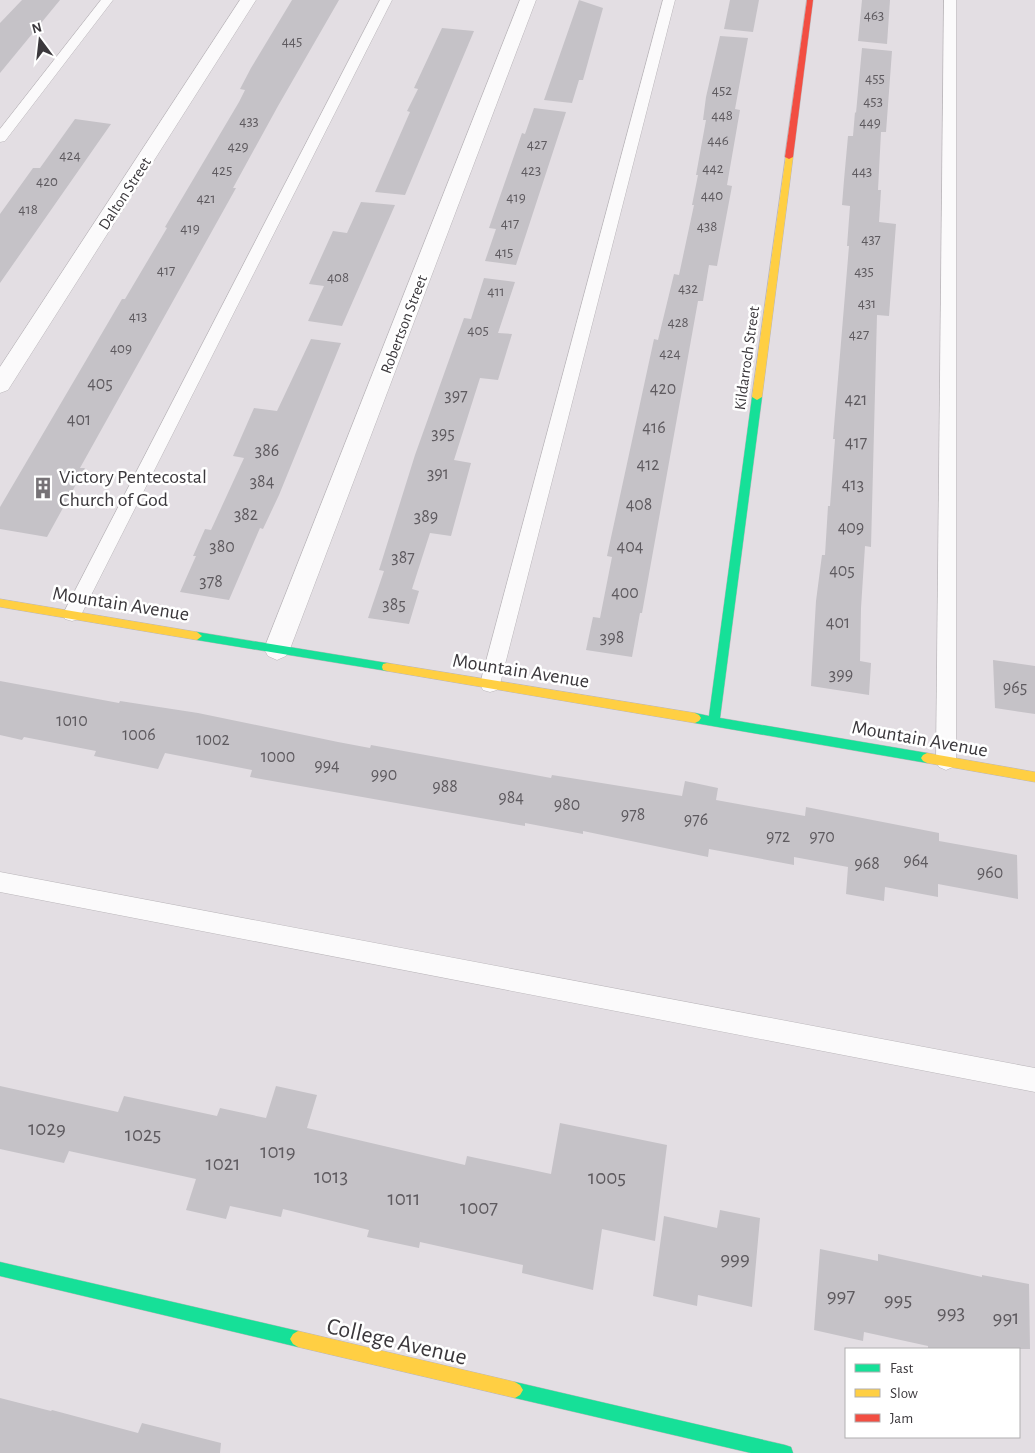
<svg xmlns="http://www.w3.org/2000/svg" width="1035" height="1453" font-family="'Alegreya Sans',sans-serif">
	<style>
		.building { fill: #c5c2c7 }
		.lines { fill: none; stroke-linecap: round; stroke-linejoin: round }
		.lane-casing { stroke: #bab6ba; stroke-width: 1 }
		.street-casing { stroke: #bab6ba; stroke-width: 1 }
		.fast-casing { stroke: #bab6ba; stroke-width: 1 }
		.slow-casing { stroke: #bab6ba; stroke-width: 1 }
		.jam-casing { stroke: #bab6ba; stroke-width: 1 }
		.lane { fill: #fbfafb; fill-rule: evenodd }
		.street { fill: #fbfafb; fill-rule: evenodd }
		.fast { fill: #16e098; fill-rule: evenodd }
		.slow { fill: #ffcf43; fill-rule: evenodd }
		.jam { fill: #f24e42; fill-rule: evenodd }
		.labels { text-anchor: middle; stroke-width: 5; stroke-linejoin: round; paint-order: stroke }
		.far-number-label { font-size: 15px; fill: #5e5a5f }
		.far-street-label { font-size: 16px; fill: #3b383c; stroke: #fff }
		.number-label { font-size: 18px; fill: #5e5a5f }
		.poi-label { font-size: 20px; fill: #3b383c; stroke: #fff; text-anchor: start }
		.street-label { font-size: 20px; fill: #3b383c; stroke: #fff }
		.near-number-label { font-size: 21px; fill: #5e5a5f }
		.near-street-label { font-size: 24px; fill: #3b383c; stroke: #fff }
	</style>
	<rect width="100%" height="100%" fill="#e3dee3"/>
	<g class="building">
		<polygon points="22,0 60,0 0,73 0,23"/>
		<polygon points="292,0 339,0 278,106 233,188 236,188 80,468 85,468 47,537 0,529 0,507 122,299 125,299 167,228 165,227 239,102 245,90 240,89 251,68"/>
		<polygon points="579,0 603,8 583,80 579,80 572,103 544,100"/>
		<polygon points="730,0 759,0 753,32 724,29"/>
		<polygon points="862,0 890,0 887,44 858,41"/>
		<polygon points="442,28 474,31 405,195 375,192 410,112 407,111 418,89 414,88"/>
		<polygon points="720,36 748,38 735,109 740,110 727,185 732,186 717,266 709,265 703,301 698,301 642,613 640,613 632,657 586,650 593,617 600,618 612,557 607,556 654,339 658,340 674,274 679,275 694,205 692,205 698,175 696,175 706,120 703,120 706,97"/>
		<polygon points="862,48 892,51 886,132 881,132 878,190 881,190 879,222 896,224 889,316 877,315 871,547 865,546 861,608 860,661 871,663 869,695 811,686 816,601 822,555 825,555 828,506 830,506 835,439 833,439 849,246 847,246 850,206 842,205 844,180 848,136 853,136 855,112 856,113"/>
		<polygon points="534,108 566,112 516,265 485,261 496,229 489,228 522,133 525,134"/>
		<polygon points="75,119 111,124 0,283 0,214 33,168 40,168"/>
		<polygon points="361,202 395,205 342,326 308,321 324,286 309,284 333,231 347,233"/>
		<polygon points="484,278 515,282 498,333 512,334 498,380 480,378 454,460 471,463 451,536 430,533 412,589 419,591 409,624 368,618 384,571 379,570 415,455 464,318 471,319"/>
		<polygon points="311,339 341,343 279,495 263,529 260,528 229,600 180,592 196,556 193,556 205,529 211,530 244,458 233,456 254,408 277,411"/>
		<polygon points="993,660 1035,666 1035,714 995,708"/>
		<polygon points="0,681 119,703 120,701 198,713 338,742 370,748 371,745 551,778 552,775 682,796 685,781 718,788 716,800 805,816 806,807 939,833 939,841 1017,855 1018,899 938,884 938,897 885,887 884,901 846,894 848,867 794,857 794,865 709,849 708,857 583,831 583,834 525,823 525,826 250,777 252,770 165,753 158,769 94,756 96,751 24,737 22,740 0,735"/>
		<polygon points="0,1086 118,1112 124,1096 217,1116 220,1108 266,1118 276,1086 317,1095 307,1128 465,1165 467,1156 551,1174 560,1123 667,1145 655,1241 602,1229 593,1290 522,1273 523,1265 420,1242 419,1248 367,1237 369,1230 283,1209 281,1217 230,1206 226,1219 186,1210 196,1179 69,1151 64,1163 0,1149"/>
		<polygon points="720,1210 760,1218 752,1307 698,1295 697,1306 653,1296 664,1216 717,1228"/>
		<polygon points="820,1249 878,1261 878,1254 982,1277 982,1275 1029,1284 1030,1349 928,1349 928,1346 864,1332 863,1341 814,1330"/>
		<polygon points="0,1398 51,1411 52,1410 138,1433 142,1423 221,1443 220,1453 0,1453"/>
	</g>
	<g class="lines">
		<g class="lane-casing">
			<g id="lane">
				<polygon points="101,0 113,0 5,141 0,142 0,129"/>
				<polygon points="380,0 392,0 79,619 72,621 65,619 63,614"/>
				<polygon points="663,0 675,0 500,684 497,690 490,692 483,690 480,684"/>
				<polygon points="944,0 956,0 956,761 953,767 946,770 939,767 936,761"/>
				<polygon points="0,872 1035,1068 1035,1092 0,892"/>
			</g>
		</g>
		<g class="street-casing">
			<g id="street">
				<polygon points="240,0 256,0 8,390 0,393 0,367"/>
				<polygon points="520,0 536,0 290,649 286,656 277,660 268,656 264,649"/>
			</g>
		</g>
		<g class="fast-casing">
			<g id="fast">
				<polygon points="757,394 762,397 720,718 927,753 931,755 933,758 931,761 927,763 695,723 691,721 689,718 691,715 695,713 709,716 752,397"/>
				<polygon points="197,632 387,663 391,664 392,667 391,670 387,671 197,640 192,636"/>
				<polygon points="0,1262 298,1331 303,1334 306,1339 303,1344 298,1347 0,1276"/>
				<polygon points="515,1382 785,1445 791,1447 793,1453 751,1453 515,1398 510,1395 507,1390 510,1385"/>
			</g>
		</g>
		<g class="slow-casing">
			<g id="slow">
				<polygon points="786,155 793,157 762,397 757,400 752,397"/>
				<polygon points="0,599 197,632 202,636 197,640 0,607"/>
				<polygon points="387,663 695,713 699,715 701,718 699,721 695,723 387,671 383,670 382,667 383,664"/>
				<polygon points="927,753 1035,772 1035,782 927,763 923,761 921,758 923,755"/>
				<polygon points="298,1331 515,1382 520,1385 523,1390 520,1395 515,1398 298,1347 293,1344 290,1339 293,1334"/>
			</g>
		</g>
		<g class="jam-casing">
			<polygon id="jam" points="807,0 813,0 793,157 789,159 785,157"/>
		</g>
		<use href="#lane" class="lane"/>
		<use href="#street" class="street"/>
		<use href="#fast" class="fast"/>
		<use href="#slow" class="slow"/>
		<use href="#jam" class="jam"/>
	</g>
	<defs>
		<g id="building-bare" transform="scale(1.725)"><path d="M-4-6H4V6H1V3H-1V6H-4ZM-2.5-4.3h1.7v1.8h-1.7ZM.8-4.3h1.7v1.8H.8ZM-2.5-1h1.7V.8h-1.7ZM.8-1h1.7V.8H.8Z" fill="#767276" stroke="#fff" stroke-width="2.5" paint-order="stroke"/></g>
	</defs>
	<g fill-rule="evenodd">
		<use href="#building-bare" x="43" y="488"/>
	</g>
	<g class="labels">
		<g class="far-number-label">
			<text x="874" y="20">463</text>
			<text x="292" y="46">445</text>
			<text x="875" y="83">455</text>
			<text x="722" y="95">452</text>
			<text x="873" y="106">453</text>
			<text x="722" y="120">448</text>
			<text x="249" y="126">433</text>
			<text x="870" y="127">449</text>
			<text x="718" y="145">446</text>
			<text x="537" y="149">427</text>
			<text x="238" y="151">429</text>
			<text x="70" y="160">424</text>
			<text x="713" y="173">442</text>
			<text x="222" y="175">425</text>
			<text x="531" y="175">423</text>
			<text x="862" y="176">443</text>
			<text x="47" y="186">420</text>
			<text x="712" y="200">440</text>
			<text x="516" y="202">419</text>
			<text x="206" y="203">421</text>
			<text x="28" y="214">418</text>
			<text x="510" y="228">417</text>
			<text x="707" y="231">438</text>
			<text x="190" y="233">419</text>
			<text x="871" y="244">437</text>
			<text x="504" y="257">415</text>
			<text x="166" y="275">417</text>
			<text x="864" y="276">435</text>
			<text x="338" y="282">408</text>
			<text x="688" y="293">432</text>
			<text x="496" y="296">411</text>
			<text x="867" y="308">431</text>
			<text x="138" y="321">413</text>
			<text x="678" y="327">428</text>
			<text x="478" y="335">405</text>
			<text x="859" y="339">427</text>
			<text x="121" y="353">409</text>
			<text x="670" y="358">424</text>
		</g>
		<g class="far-street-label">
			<text transform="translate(124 193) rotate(-57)" y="6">Dalton Street</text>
			<text transform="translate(403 324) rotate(-69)" y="6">Robertson Street</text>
			<text transform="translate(746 358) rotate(-82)" y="6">Kildarroch Street</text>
		</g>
		<g class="number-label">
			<text x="100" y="389">405</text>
			<text x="663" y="394">420</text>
			<text x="456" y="401">397</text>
			<text x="856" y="405">421</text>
			<text x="79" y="425">401</text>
			<text x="654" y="433">416</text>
			<text x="443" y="439">395</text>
			<text x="856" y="448">417</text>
			<text x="267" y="456">386</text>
			<text x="648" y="470">412</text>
			<text x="438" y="479">391</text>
			<text x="262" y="487">384</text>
			<text x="853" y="490">413</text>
			<text x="639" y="510">408</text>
			<text x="246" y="520">382</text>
			<text x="426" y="522">389</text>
			<text x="851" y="533">409</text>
			<text x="222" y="552">380</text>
			<text x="630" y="552">404</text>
			<text x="403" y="563">387</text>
			<text x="842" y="576">405</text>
			<text x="211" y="587">378</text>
			<text x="625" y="598">400</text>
			<text x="394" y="610">385</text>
			<text x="838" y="628">401</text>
			<text x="612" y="643">398</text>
			<text x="841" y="680">399</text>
			<text x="1015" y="693">965</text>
			<text x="72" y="726">1010</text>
			<text x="139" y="740">1006</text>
			<text x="213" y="745">1002</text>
			<text x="278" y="762">1000</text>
			<text x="327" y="771">994</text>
			<text x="384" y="780">990</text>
			<text x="445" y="792">988</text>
			<text x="511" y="803">984</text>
			<text x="567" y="810">980</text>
			<text x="633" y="820">978</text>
			<text x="696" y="825">976</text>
			<text x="778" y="842">972</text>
			<text x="822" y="842">970</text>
			<text x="916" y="866">964</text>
			<text x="867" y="869">968</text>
			<text x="990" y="878">960</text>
		</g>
		<g class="poi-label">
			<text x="59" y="483">Victory Pentecostal<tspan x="59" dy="23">Church of God</tspan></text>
		</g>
		<g class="street-label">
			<text transform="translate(121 603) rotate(9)" y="7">Mountain Avenue</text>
			<text transform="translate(521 670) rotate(9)" y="7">Mountain Avenue</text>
			<text transform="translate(920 738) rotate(10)" y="7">Mountain Avenue</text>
		</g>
		<g class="near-number-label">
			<text x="47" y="1135">1029</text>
			<text x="143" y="1141">1025</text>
			<text x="278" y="1158">1019</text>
			<text x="223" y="1170">1021</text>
			<text x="331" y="1183">1013</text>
			<text x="607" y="1184">1005</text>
			<text x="404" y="1205">1011</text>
			<text x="479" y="1214">1007</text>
			<text x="735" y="1265">999</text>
			<text x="841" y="1302">997</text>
			<text x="898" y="1306">995</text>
			<text x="951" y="1319">993</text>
			<text x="1006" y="1324">991</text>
		</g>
		<g class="near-street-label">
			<text transform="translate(397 1341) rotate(13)" y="8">College Avenue</text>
		</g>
	</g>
	<rect x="845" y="1348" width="175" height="90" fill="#ffffff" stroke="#b1afb1"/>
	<rect x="855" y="1364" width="25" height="8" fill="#16e098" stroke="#b1afb1"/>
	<text x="890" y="1373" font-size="15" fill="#3b383c">Fast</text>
	<rect x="855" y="1389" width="25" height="8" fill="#ffcf43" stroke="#b1afb1"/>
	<text x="890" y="1398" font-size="15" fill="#3b383c">Slow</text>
	<rect x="855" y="1414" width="25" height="8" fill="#f24e42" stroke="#b1afb1"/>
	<text x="890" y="1423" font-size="15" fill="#3b383c">Jam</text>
	<g transform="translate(40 40) rotate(345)" stroke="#ffffff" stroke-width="4" paint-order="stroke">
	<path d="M0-4L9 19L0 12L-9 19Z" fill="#3b383c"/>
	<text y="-8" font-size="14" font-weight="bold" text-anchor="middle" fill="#3b383c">N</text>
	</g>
</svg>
